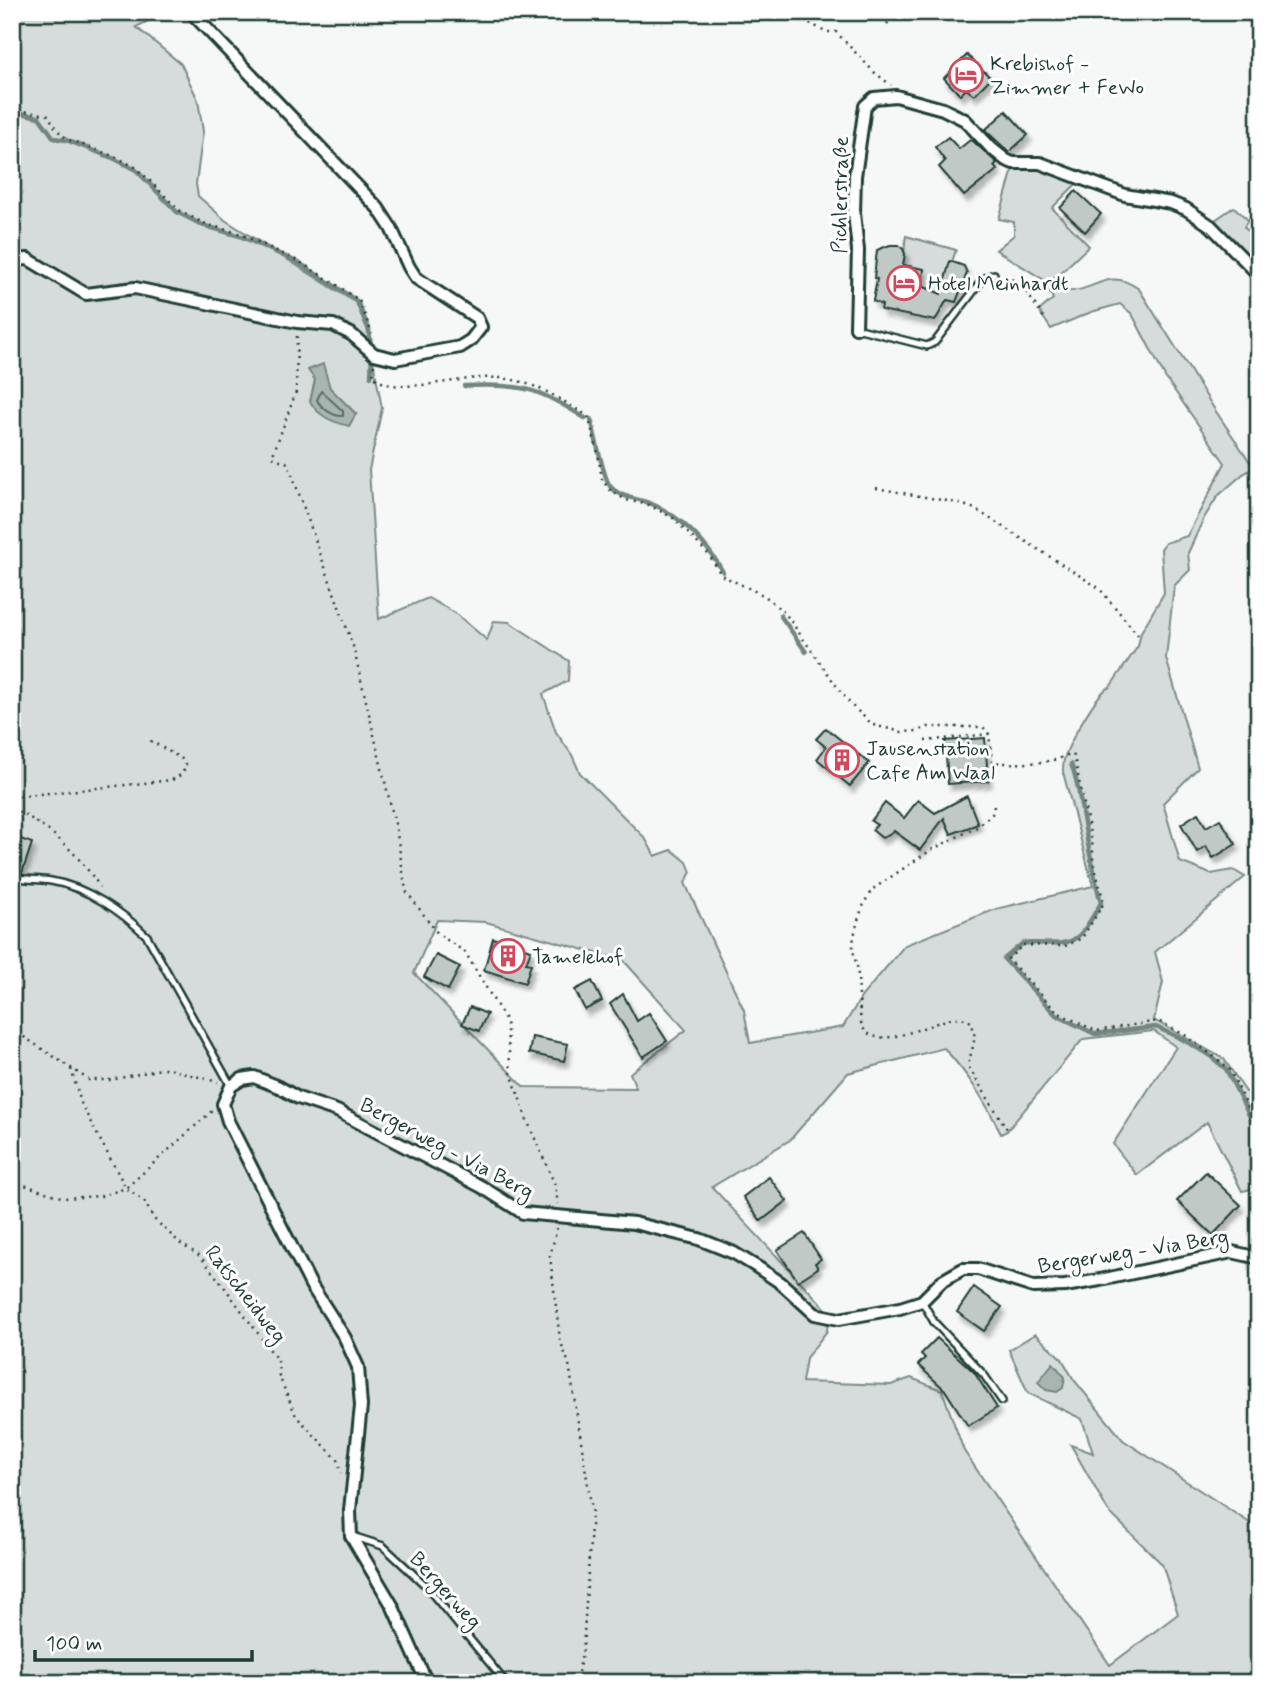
<svg xmlns="http://www.w3.org/2000/svg" width="1271" height="1695" font-family="Mynerve,sans-serif">
	<style>
		.green { fill: #d6dcdb; stroke: #7a8c88; stroke-width: 2; fill-rule: evenodd }
		.water { fill: #aab5b1; stroke: #72857f; stroke-width: 2 }
		.lines { fill: none; stroke-linecap: round; stroke-linejoin: round }
		.shore { stroke: #576d66; stroke-width: 2 }
		.stream { stroke: #72857f; stroke-width: 4.5 }
		.building { fill: #c0c9c6; stroke: #1f3d34; stroke-width: 2; filter: url(#shadow) }
		.lane-casing { stroke: #1f3d34; stroke-width: 10 }
		.street-casing { stroke: #1f3d34; stroke-width: 16 }
		.path { stroke: #1f3d34; stroke-width: 2.5; stroke-dasharray: 2 5; stroke-linecap: butt }
		.lane { stroke: #fff; stroke-width: 5 }
		.street { stroke: #fff; stroke-width: 10 }
		.labels { text-anchor: middle; stroke-width: 6; stroke-linejoin: round; paint-order: stroke }
		.poi-label { font-size: 21px; fill: #1f3d34; stroke: #fff; text-anchor: start }
		.street-label { font-size: 21px; fill: #1f3d34; stroke: #fff }
	</style>
	<defs>
		<filter id="shadow"><feDropShadow dx="3.5" dy="6" stdDeviation="2" flood-color="#0004"/></filter>
	</defs>
	<rect width="100%" height="100%" fill="#f6f7f7"/>
	<filter id="ink" filterUnits="userSpaceOnUse"><feTurbulence type="fractalNoise" baseFrequency=".0143" numOctaves="2"/><feDisplacementMap in="SourceGraphic" scale="14" xChannelSelector="R" yChannelSelector="G"/><feConvolveMatrix kernelMatrix="1 2 1 2 8 2 1 2 1" color-interpolation-filters="sRGB"/></filter>
	<g filter="url(#ink)">
		<g class="green">
			<path d="M12,12H166L136,27L181,64L198,100L203,131L196,184L198,196L225,220L356,303L367,329L382,408L369,470L379,619L428,598L455,613L487,640L494,621L509,622L569,661L568,681L543,694L556,732L572,755L580,773L645,838L655,856L672,850L687,862L691,872L685,883L744,1010L750,1043L843,1027L862,996L905,945L996,909L1093,886L1063,772C1063,767 1063,761 1065,756C1070,742 1097,691 1110,687L1138,646L1141,632L1164,593L1161,549L1165,543L1187,536L1225,463L1165,377L1132,314L1120,304L1091,312L1051,329L1039,311L1053,299L1044,280L996,250L1014,235V222L999,219L1013,169L1045,170L1076,184L1052,208L1089,246L1053,280L1062,291C1096,294 1106,265 1139,289L1215,410L1254,468L1243,474L1218,496L1204,518L1188,553L1190,570L1174,586L1166,658L1198,768L1163,803L1180,862L1211,874L1233,870L1245,877L1155,952L1163,982L1154,1020L1224,1059L1246,1092L1259,1090V1213L1252,1189L1242,1191L1207,1122L1137,1175L1113,1144L1176,1047L1154,1031L1083,1039L1007,1131L1001,1134C985,1100 969,1076 944,1048L848,1073L790,1140L712,1187L829,1312L827,1331L806,1358L802,1382L891,1385L911,1378L942,1390L964,1451L1110,1665L1178,1614L1162,1564L1108,1511L1071,1445L1093,1453L1082,1419L1028,1393L1009,1350L1035,1334L1062,1359L1074,1380L1123,1440L1259,1529V1683H12ZM315,380L330,388L355,413L310,402ZM437,920L486,922L624,961L686,1030L630,1073L636,1088L524,1087L414,973Z"/>
			<polygon points="1234,207 1248,220 1244,227 1259,242 1259,277 1215,220"/>
			<path d="M906,236L956,250L941,294L926,288L922,283L924,269L903,265C905,254 904,246 906,236Z"/>
		</g>
		<g class="water">
			<path d="M323,364L330,388L356,414L349,426C332,422 319,416 310,402L315,380L308,370Z"/>
			<polygon points="1053,1363 1065,1377 1063,1388 1057,1392 1046,1390 1038,1382"/>
		</g>
		<g class="lines">
			<path class="shore" d="M321,391L343,411V416C334,417 321,408 317,400Z"/>
			<g class="stream">
				<polyline points="12,111 39,117 54,138 66,140 115,159 136,170 177,212 202,225 240,236 299,263 336,287 357,301 369,329 371,347"/>
				<polyline points="371,377 372,355"/>
				<path d="M464,386C522,383 537,388 585,418"/>
				<path d="M591,419C595,434 603,477 610,486C620,498 636,498 649,503C680,514 707,544 723,572"/>
				<polyline points="780,615 806,652"/>
				<path d="M1071,764C1079,783 1080,802 1084,823C1089,850 1094,876 1101,903C1074,949 1075,944 1023,943L1004,959L1056,1015L1095,1034L1156,1027L1182,1039L1209,1055L1226,1069L1259,1135"/>
			</g>
		</g>
		<g class="building">
			<polygon points="967,55 991,78 974,95 966,89 960,95 944,78"/>
			<polygon points="1006,111 1028,135 1009,152 985,130"/>
			<polygon points="948,137 959,149 970,140 973,141 997,163 994,166 997,170 964,196 939,167 945,161 935,147"/>
			<polygon points="1076,191 1101,214 1085,232 1060,208"/>
			<polygon points="890,245 899,245 903,249 905,254 903,265 924,269 922,286 941,294 950,261 964,266 967,273 956,302 947,300 935,321 881,310 882,305 873,301 877,279 874,278 877,250"/>
			<polygon points="826,728 869,763 850,786 817,759 826,747 816,739"/>
			<polygon points="985,738 988,781 948,784 945,741"/>
			<polygon points="967,796 978,824 951,834 944,818 920,850 894,831 882,838 872,830 877,825 871,821 885,803 904,818 918,800 935,813"/>
			<polygon points="1198,813 1206,827 1220,819 1236,844 1213,858 1206,846 1197,852 1181,824"/>
			<polygon points="12,836 32,843 22,873 12,871"/>
			<polygon points="493,938 531,950 526,963 531,964 525,983 484,970"/>
			<polygon points="436,955 460,967 448,990 424,977"/>
			<polygon points="592,981 602,1001 585,1010 575,990"/>
			<polygon points="623,994 637,1021 649,1013 667,1041 643,1057 610,1004"/>
			<polygon points="470,1007 487,1014 479,1031 462,1024"/>
			<polygon points="532,1037 568,1044 564,1061 529,1053"/>
			<polygon points="1206,1172 1241,1205 1213,1235 1177,1201"/>
			<polygon points="769,1177 787,1201 761,1221 743,1197"/>
			<polygon points="804,1233 821,1259 815,1263 818,1268 798,1281 777,1250"/>
			<polygon points="974,1287 1002,1307 984,1331 957,1312"/>
			<polygon points="937,1338 974,1372 997,1408 968,1426 945,1390 918,1365 925,1358 921,1354"/>
		</g>
		<g class="lines">
			<g class="lane-casing">
				<g id="lane">
					<polyline points="844,214 854,213"/>
					<polyline points="856,328 927,346 935,342 983,279 994,274"/>
					<path d="M12,877C25,880 38,879 51,881C87,887 122,912 147,936L231,1086"/>
					<polyline points="922,1301 934,1322 984,1375 1002,1401"/>
					<polyline points="352,1536 383,1546 425,1585 506,1683"/>
				</g>
			</g>
			<g class="street-casing">
				<g id="street">
					<polyline points="12,260 28,259 86,294 135,288 297,322 333,325 351,334 374,354 395,359 460,347 471,340 481,327 477,318 416,278 409,267 391,228 378,208 191,12"/>
					<polyline points="856,328 858,250 854,213 855,176 865,106 874,98 896,96 943,109 965,120 991,148 1006,160 1013,163 1040,163 1125,195 1171,203 1186,209 1211,226 1259,275"/>
					<polyline points="427,1683 392,1605 351,1536 350,1510 361,1406 358,1367 345,1338 311,1285 228,1121 223,1104 231,1086 242,1079 254,1077 279,1087 298,1098 337,1111 482,1187 523,1213 634,1223 699,1239 734,1253 757,1267 781,1283 815,1314 839,1319 900,1308 922,1301 942,1281 963,1269 978,1269 1033,1287 1065,1286 1100,1280 1232,1252 1259,1258"/>
				</g>
			</g>
			<g class="path">
				<polyline points="769,12 812,24 825,32 836,32 874,72 891,85"/>
				<polyline points="1252,12 1259,19"/>
				<polyline points="887,24 895,12"/>
				<polyline points="12,109 48,115 57,130 67,139 116,157 137,168 179,210 203,223 241,234 300,262 337,285 359,300 372,334"/>
				<polyline points="1005,276 1021,284 1046,321"/>
				<polyline points="297,336 296,392 272,457 288,463 353,646 396,828 406,891 438,934 465,952 506,1021 511,1073 527,1120 555,1185 558,1204"/>
				<path d="M374,365L373,376C377,379 382,383 387,384C419,391 466,375 500,378C534,381 560,399 588,416L598,453L602,480L611,491L626,500L649,505L673,518L710,556L721,575L765,596L785,613L838,688L851,705L873,725L902,732L917,731L928,727H983L989,734L992,762C1013,764 1052,765 1069,754L1074,756L1093,848V860L1104,903L1082,938L1065,946L1023,945L1008,959L1057,1012L1096,1031L1158,1021L1185,1035L1229,1068L1259,1131"/>
				<polyline points="876,488 958,503 975,509 1099,588 1138,635"/>
				<polyline points="925,741 989,734"/>
				<path d="M12,797L172,780C180,776 184,773 186,764L182,759L149,740"/>
				<path d="M994,806L992,814L977,827L931,850L873,889C863,900 854,930 853,945C853,952 855,960 857,966C859,979 859,1019 862,1026C877,1056 935,1018 958,1018C962,1018 965,1019 969,1020C980,1036 971,1049 968,1066L1007,1129"/>
				<path d="M12,808C51,828 76,851 100,887"/>
				<polyline points="12,1029 89,1080 111,1080 165,1068 218,1082"/>
				<polyline points="71,1069 82,1106 126,1188 144,1201 154,1219 181,1244 200,1256 225,1288 278,1361 279,1376 296,1416 338,1460 341,1473"/>
				<polyline points="12,1181 64,1198 101,1196 126,1188 212,1111"/>
				<polyline points="557,1228 550,1256 560,1340 569,1364 592,1511 583,1649 578,1673 579,1683"/>
			</g>
			<use href="#lane" class="lane"/>
			<use href="#street" class="street"/>
		</g>
	</g>
	<defs>
		<g id="hotel-ring" transform="scale(1.75)"><circle r="9.5" fill="#fff" stroke="#d1495b" stroke-width="1.5"/><path d="M-6-4.5h1.5V1H6V5H4.5V3h-9V5H-6ZM-4 0a1.8 1.8 0 1 1 3.6 0ZM.5 0V-2.5h3Q6-2.5 6 0Z" fill="#d1495b"/></g>
		<g id="building-ring" transform="scale(1.75)"><circle r="9.5" fill="#fff" stroke="#d1495b" stroke-width="1.5"/><path d="M-4-6H4V6H1V3H-1V6H-4ZM-2.5-4.3h1.7v1.8h-1.7ZM.8-4.3h1.7v1.8H.8ZM-2.5-1h1.7V.8h-1.7ZM.8-1h1.7V.8H.8Z" fill="#d1495b"/></g>
	</defs>
	<g fill-rule="evenodd">
		<use href="#hotel-ring" x="966" y="75"/>
		<use href="#hotel-ring" x="904" y="283"/>
		<use href="#building-ring" x="842" y="760"/>
		<use href="#building-ring" x="508" y="956"/>
	</g>
	<g class="labels">
		<g class="poi-label">
			<text x="990" y="70">Krebishof -<tspan x="990" dy="24">Zimmer + FeWo</tspan></text>
			<text x="928" y="290">Hotel Meinhardt</text>
			<text x="866" y="755">Jausenstation<tspan x="866" dy="24">Cafe Am Waal</tspan></text>
			<text x="532" y="963">Tamelehof</text>
		</g>
		<g class="street-label">
			<text transform="translate(840 195) rotate(-89)" y="7">Pichlerstraße</text>
			<text transform="translate(447 1148) rotate(28)" y="7">Bergerweg - Via Berg</text>
			<text transform="translate(1133 1251) rotate(-9)" y="7">Bergerweg - Via Berg</text>
			<text transform="translate(246 1294) rotate(52)" y="7">Ratscheidweg</text>
			<text transform="translate(446 1590) rotate(48)" y="7">Bergerweg</text>
		</g>
	</g>
	<rect width="1271" height="1695" fill="none" stroke="#fff" stroke-width="42"/>
	<rect x="21" y="21" width="1229" height="1653" fill="none" stroke="#1f3d34" stroke-width="2.5" filter="url(#ink)"/>
	<path d="M35 1650v10h217v-10" fill="none" stroke="#1f3d34" stroke-width="3.5"/>
	<text x="46" y="1650" font-size="21" fill="#1f3d34" stroke="#ffffff" stroke-width="5" paint-order="stroke">100 m</text>
</svg>
